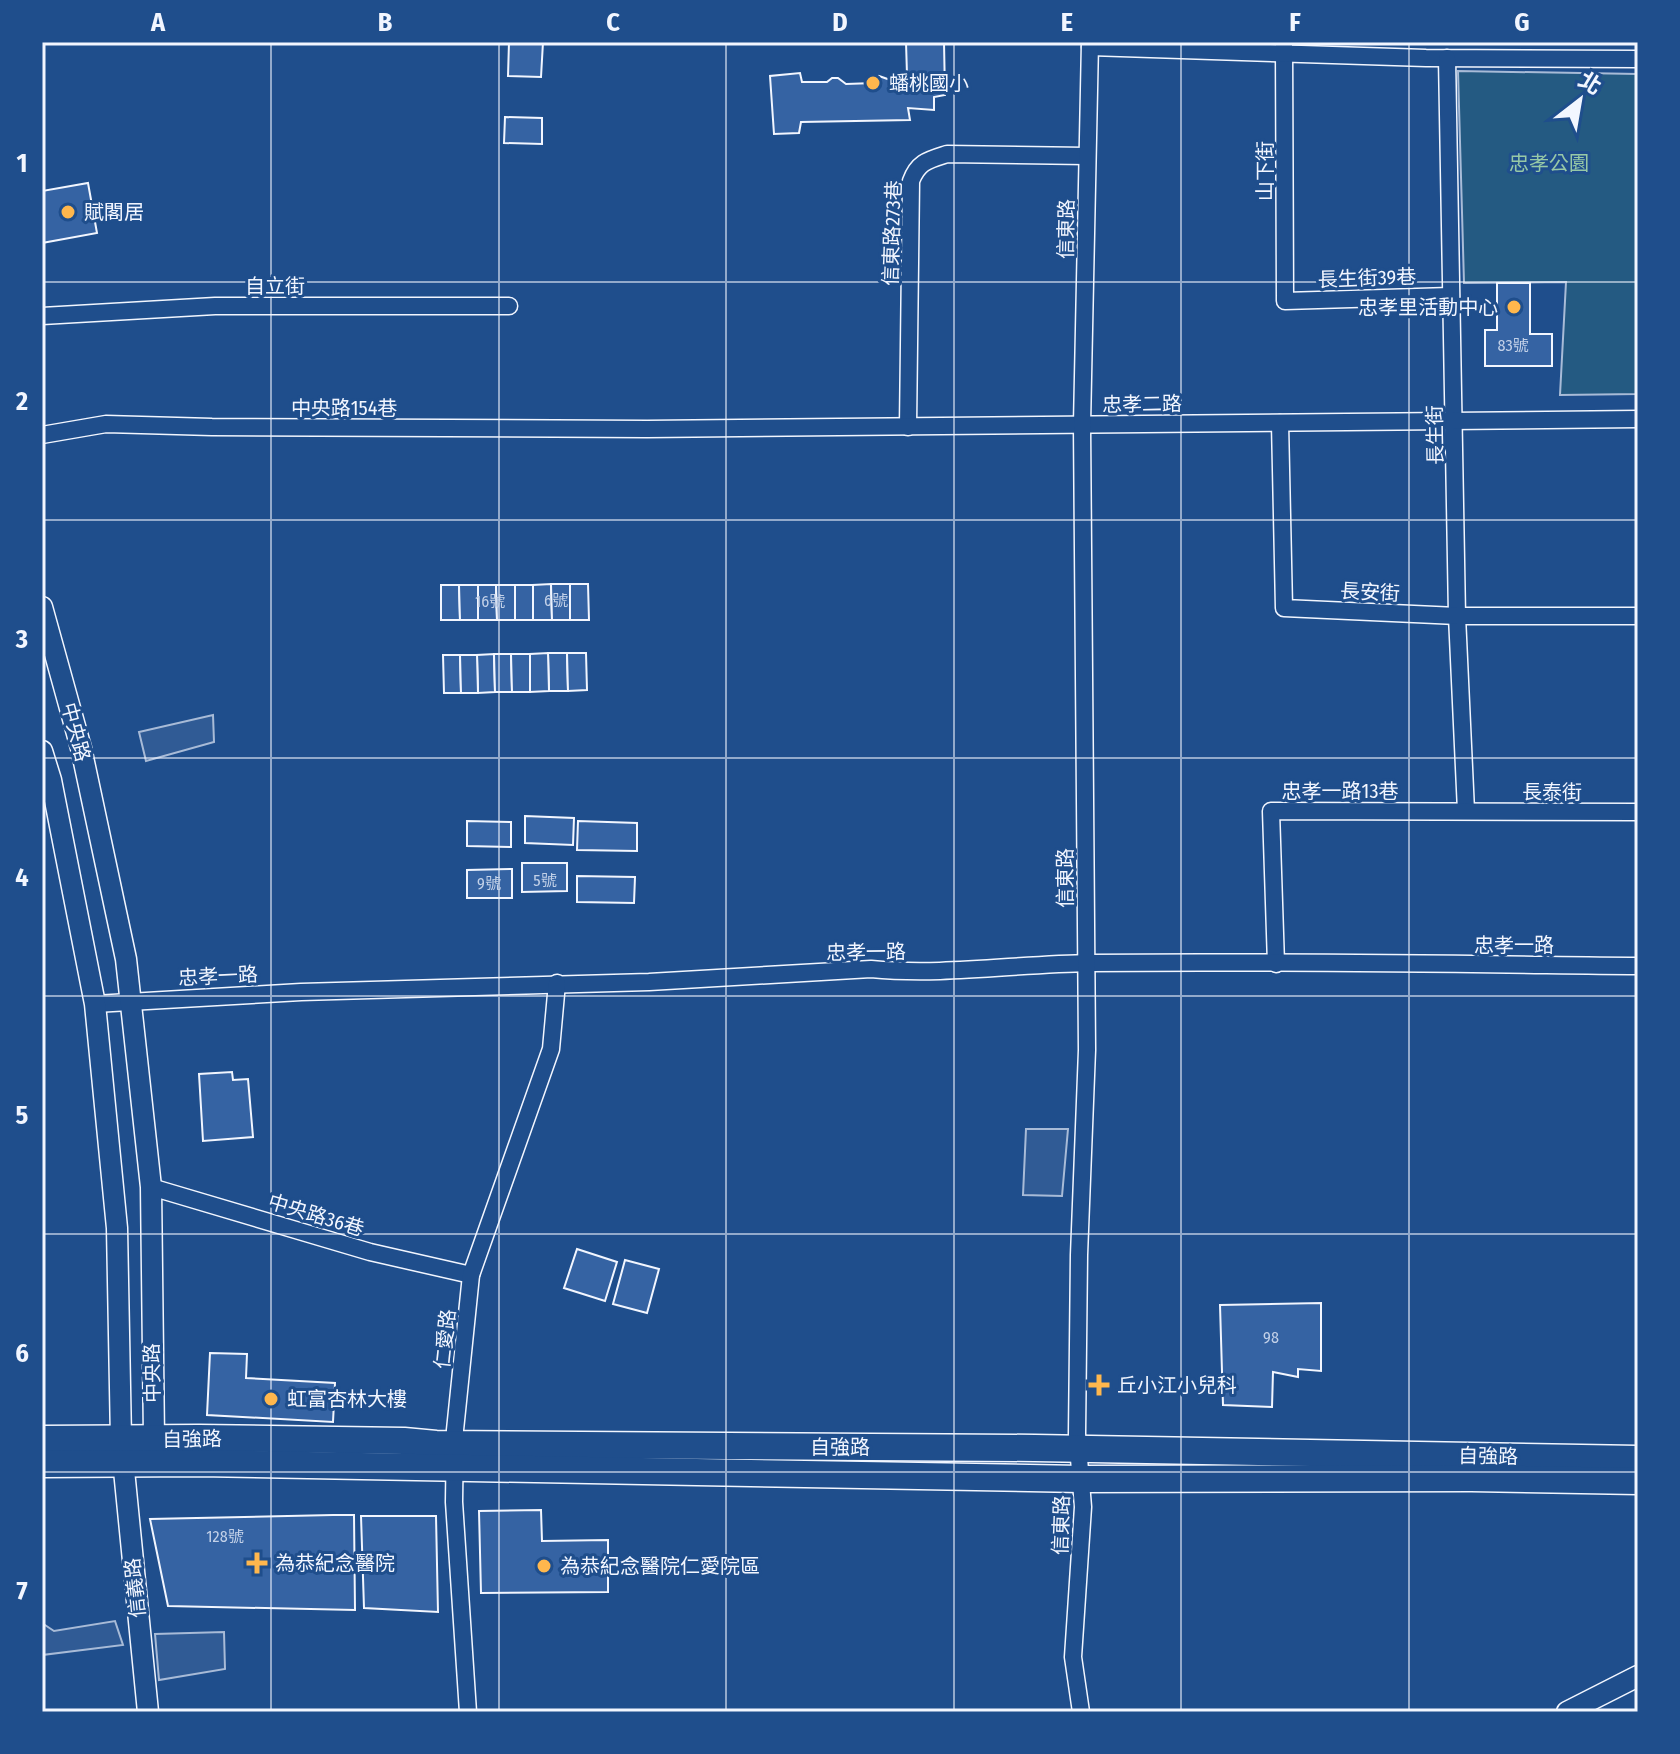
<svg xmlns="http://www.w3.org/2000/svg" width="1680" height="1754" font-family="'Fira Sans Condensed','Noto Sans TC',sans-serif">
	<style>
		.green { fill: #245a82; stroke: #a8bbd7; stroke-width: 2 }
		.parking { fill: #305b95; stroke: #a8bbd7; stroke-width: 2 }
		.building { fill: #3563a3; stroke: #f2f6ff; stroke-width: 2 }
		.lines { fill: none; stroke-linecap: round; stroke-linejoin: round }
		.minor-casing { stroke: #f2f6ff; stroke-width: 19 }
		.tertiary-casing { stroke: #f2f6ff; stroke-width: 23 }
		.primary-casing { stroke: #f2f6ff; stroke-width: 29 }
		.minor { stroke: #1f4e8c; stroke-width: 16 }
		.tertiary { stroke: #1f4e8c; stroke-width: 20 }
		.primary { stroke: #1f4e8c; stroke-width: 26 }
		.grid { fill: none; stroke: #f2f6ff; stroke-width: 2; stroke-opacity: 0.55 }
		.poi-dot { fill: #ffb74d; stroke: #1f4e8c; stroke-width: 3 }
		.labels { text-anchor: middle; stroke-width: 6; stroke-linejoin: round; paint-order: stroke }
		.number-label { font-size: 16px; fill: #c3d1e8 }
		.poi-label { font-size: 20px; fill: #f2f6ff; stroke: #1f4e8c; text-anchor: start }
		.park-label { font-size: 20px; fill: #97c8a6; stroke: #1f4e8c }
		.street-label { font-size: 20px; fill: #f2f6ff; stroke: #1f4e8c }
		.neatline { fill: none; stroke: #f2f6ff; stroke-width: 3 }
		.grid-label { font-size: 26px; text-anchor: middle; font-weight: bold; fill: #f2f6ff }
	</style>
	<rect width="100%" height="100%" fill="#1f4e8c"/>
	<polygon class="green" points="1458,71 1638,74 1638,394 1560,395 1566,282 1464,283"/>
	<g class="parking">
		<polygon points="213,715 214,742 146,761 139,732"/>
		<polygon points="1026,1129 1068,1129 1062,1196 1023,1195"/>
		<polygon points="115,1621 123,1645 42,1655 42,1623 54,1631"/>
		<polygon points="224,1632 225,1669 159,1680 155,1634"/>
	</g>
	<g class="building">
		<polygon points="509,42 543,42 541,77 508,76"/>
		<polygon points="906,42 944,42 945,95 934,97 934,110 908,108 910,120 801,122 799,133 774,134 770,76 800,73 802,82 827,82 832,78 838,78 846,84 874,83 879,76 899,83 907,75"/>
		<polygon points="505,117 542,118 542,144 504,143"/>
		<polygon points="88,183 97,233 42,243 42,191"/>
		<polygon points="1497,283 1530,283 1530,334 1552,334 1552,366 1485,366 1485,330 1497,330"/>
		<polygon points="551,584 552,620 533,620 533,585"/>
		<polygon points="551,584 570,584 570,620 552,620"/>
		<polygon points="570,584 588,584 589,620 570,620"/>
		<polygon points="441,585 459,585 460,620 441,620"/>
		<polygon points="459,585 478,585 478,620 460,620"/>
		<polygon points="478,585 496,585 497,620 478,620"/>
		<polygon points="496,585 515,585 515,620 497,620"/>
		<rect x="515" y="585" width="18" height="35"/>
		<polygon points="548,653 567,653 568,691 549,691"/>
		<polygon points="548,653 549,691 530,692 530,654"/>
		<polygon points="567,653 586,653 587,690 568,691"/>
		<polygon points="494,654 495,692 478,693 477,655"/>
		<polygon points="494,654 511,654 512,692 495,692"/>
		<polygon points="511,654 530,654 530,692 512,692"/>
		<polygon points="443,655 460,655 461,693 444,693"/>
		<polygon points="460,655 477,655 478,693 461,693"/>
		<polygon points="525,816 574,818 573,845 525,843"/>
		<polygon points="467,821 511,822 511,847 467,846"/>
		<polygon points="578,821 637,823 637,851 577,850"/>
		<polygon points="522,863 567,863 567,891 522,892"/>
		<polygon points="512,869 512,898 467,898 467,870"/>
		<polygon points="577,876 635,877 634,903 577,902"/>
		<polygon points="232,1072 233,1080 248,1079 253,1137 203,1141 199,1074"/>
		<polygon points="577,1249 617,1262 605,1301 564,1288"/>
		<polygon points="625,1260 659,1269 647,1313 613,1304"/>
		<polygon points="1321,1303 1321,1371 1298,1369 1298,1377 1273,1372 1272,1407 1223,1405 1220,1305"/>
		<polygon points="210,1353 247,1354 246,1378 335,1383 333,1422 207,1415"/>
		<polygon points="541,1510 542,1541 608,1540 608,1592 481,1593 479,1511"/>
		<polygon points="333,1515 354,1515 355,1610 168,1606 150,1519"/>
		<polygon points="361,1516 436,1516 438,1612 364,1608"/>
	</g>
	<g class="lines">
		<g class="minor-casing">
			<g id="minor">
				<polyline points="1284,44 1285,301 1450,296"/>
				<polyline points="1090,47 1426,58 1638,59"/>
				<polyline points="1447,58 1457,616 1466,811"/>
				<polyline points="42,316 215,306 509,306"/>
				<polyline points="1280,423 1284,608 1457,616 1638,616"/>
				<path d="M908,427L911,181C918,162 928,160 947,154L1087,156"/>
				<polyline points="42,435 106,424 212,427 647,429 1638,419"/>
				<polyline points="1276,964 1271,811 1638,812"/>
				<path d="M95,1004L301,992L649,982L871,969C944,976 1016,964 1090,963C1272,961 1455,964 1638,966"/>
				<polyline points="151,1187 370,1252 471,1275"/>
				<polyline points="468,1712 454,1502 455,1430 471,1275 551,1049 557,983"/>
				<polyline points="1081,1712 1073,1657 1083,1507 1077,1434 1079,1255 1087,1050 1082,425 1090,42"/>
			</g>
		</g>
		<g class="tertiary-casing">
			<g id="tertiary">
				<polyline points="42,607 81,748 126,959 151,1187 154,1439 145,1446"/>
				<polyline points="42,751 51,780 95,1004 117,1228 121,1440 148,1712"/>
				<polyline points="1567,1712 1638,1676"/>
			</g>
		</g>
		<g class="primary-casing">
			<g id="primary">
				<polyline points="42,1439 199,1438 404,1441 436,1444 1035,1448 1638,1459"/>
				<polyline points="42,1464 200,1463 1081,1479 1471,1478 1638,1481"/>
			</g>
		</g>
		<use href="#minor" class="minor"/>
		<use href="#tertiary" class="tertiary"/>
		<use href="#primary" class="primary"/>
	</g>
	<path class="grid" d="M271,42V1712M499,42V1712M726,42V1712M954,42V1712M1181,42V1712M1409,42V1712M42,282H1638M42,520H1638M42,758H1638M42,996H1638M42,1234H1638M42,1472H1638"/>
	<g class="poi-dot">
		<circle cx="873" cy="83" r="8"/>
		<circle cx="68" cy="212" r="8"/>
		<circle cx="1514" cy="307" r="8"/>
		<path d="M1095 1373h8v8h8v8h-8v8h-8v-8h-8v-8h8z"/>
		<circle cx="271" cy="1399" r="8"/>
		<path d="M253 1551h8v8h8v8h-8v8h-8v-8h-8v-8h8z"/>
		<circle cx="544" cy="1566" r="8"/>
	</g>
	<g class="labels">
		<g class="number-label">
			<text x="1513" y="351">83號</text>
			<text x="556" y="606">6號</text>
			<text x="490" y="607">16號</text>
			<text x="545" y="886">5號</text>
			<text x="489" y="889">9號</text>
			<text x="1271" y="1343">98</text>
			<text x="225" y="1542">128號</text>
		</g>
		<g class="poi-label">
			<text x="889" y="90">蟠桃國小</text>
			<text x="84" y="219">賦閣居</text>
			<text x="1498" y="314" text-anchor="end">忠孝里活動中心</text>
			<text x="1117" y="1392">丘小江小兒科</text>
			<text x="287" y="1406">虹富杏林大樓</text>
			<text x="275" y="1570">為恭紀念醫院</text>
			<text x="560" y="1573">為恭紀念醫院仁愛院區</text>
		</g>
		<g class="park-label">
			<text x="1549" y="170">忠孝公園</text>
		</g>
		<g class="street-label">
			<text transform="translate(1265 171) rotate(-90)" y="7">山下街</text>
			<text transform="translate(1066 229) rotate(-89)" y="7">信東路</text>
			<text transform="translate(892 233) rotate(-88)" y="7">信東路273巷</text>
			<text transform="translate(1367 278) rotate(-2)" y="7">長生街39巷</text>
			<text x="275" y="293">自立街</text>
			<text transform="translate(1142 404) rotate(-1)" y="7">忠孝二路</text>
			<text x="344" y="415">中央路154巷</text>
			<text transform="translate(1435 435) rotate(-91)" y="7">長生街</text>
			<text transform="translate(1370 592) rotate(3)" y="7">長安街</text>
			<text transform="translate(76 732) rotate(75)" y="7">中央路</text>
			<text x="1340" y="798">忠孝一路13巷</text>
			<text x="1552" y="799">長泰街</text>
			<text transform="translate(1065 878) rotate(-90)" y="7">信東路</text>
			<text x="1514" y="952">忠孝一路</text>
			<text transform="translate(866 952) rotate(-1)" y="7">忠孝一路</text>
			<text transform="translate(218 976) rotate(-3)" y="7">忠孝一路</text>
			<text transform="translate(316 1215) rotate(17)" y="7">中央路36巷</text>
			<text transform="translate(445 1339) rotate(-84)" y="7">仁愛路</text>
			<text transform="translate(152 1373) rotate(-91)" y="7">中央路</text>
			<text transform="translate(192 1439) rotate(-1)" y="7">自強路</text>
			<text x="840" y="1454">自強路</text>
			<text transform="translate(1488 1456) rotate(1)" y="7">自強路</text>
			<text transform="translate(1061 1525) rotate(-88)" y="7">信東路</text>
			<text transform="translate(135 1588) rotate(-96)" y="7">信義路</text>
		</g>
	</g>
	<rect width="1680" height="1754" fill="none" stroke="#1f4e8c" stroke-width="88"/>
	<g transform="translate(1580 100) rotate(31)" stroke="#1f4e8c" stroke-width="6" paint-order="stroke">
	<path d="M0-6L14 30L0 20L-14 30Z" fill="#f2f6ff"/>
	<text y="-12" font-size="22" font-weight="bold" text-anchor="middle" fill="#f2f6ff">北</text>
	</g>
	<rect x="44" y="44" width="1592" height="1666" class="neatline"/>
	<g class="grid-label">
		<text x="158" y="31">A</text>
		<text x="385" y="31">B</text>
		<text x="613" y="31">C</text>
		<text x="840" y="31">D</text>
		<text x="1067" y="31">E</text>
		<text x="1295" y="31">F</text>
		<text x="1522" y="31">G</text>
		<text x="22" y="172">1</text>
		<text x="22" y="410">2</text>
		<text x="22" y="648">3</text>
		<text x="22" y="886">4</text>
		<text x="22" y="1124">5</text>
		<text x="22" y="1362">6</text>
		<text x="22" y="1600">7</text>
	</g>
</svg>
